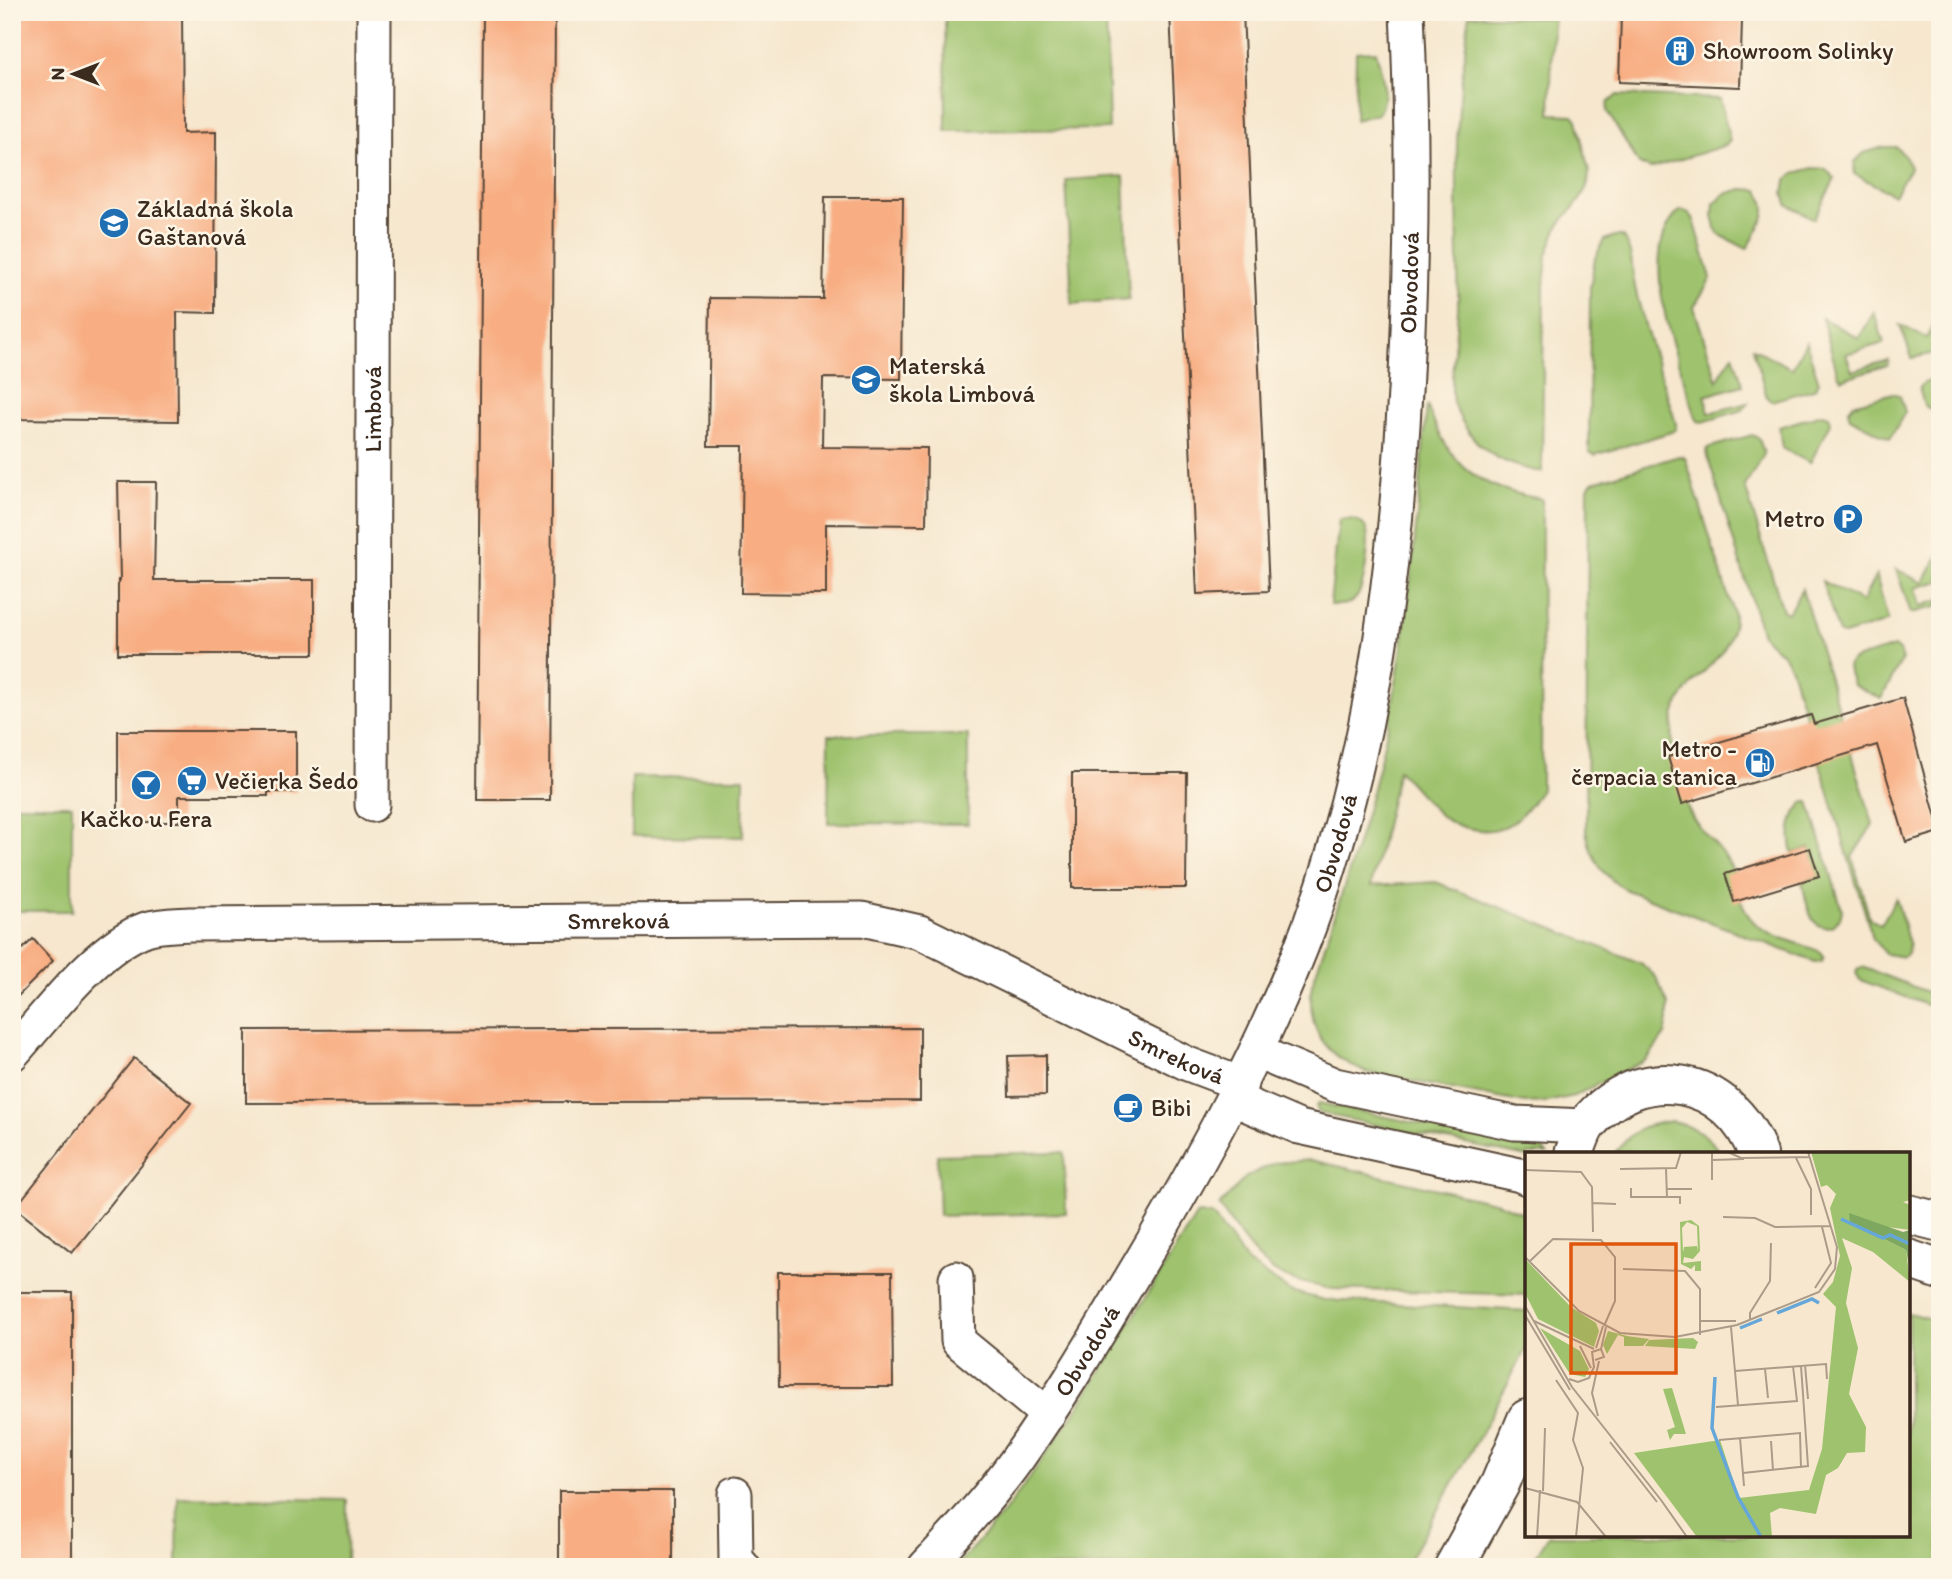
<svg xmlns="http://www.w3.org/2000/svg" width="1952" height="1579" font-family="Itim,sans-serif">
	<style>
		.green { fill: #9ec26d; stroke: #6c7646; stroke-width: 2 }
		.building { fill: #f8ad82 }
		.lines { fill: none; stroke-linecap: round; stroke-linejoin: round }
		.minor-casing { stroke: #574638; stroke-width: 37 }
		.primary-casing { stroke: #574638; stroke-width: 42 }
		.minor { stroke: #fff; stroke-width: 33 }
		.primary { stroke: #fff; stroke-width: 38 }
		.labels { text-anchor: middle; stroke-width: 5; stroke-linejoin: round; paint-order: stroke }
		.poi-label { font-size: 24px; fill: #3b2a1e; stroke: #fcf5e5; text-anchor: start }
		.street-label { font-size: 24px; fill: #3b2a1e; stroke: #fcf5e5 }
		.inset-river { fill: none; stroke: #66a7d9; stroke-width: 3.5 }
		.inset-road { fill: none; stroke: #ab9b88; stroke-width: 2 }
		.view { fill: #df570d; fill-opacity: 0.15; stroke: #df570d; stroke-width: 3.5 }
		.inset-edge { fill: none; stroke: #3b2a1e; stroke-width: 3.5 }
	</style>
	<rect width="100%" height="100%" fill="#fcf5e5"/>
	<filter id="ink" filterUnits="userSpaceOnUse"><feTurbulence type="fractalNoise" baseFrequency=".0143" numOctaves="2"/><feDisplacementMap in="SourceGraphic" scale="14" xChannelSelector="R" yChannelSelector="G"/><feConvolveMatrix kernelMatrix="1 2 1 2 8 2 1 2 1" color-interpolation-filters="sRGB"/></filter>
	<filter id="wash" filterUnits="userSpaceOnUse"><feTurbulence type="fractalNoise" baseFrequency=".00686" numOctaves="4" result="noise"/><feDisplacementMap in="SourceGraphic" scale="28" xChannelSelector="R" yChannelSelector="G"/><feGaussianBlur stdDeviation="1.57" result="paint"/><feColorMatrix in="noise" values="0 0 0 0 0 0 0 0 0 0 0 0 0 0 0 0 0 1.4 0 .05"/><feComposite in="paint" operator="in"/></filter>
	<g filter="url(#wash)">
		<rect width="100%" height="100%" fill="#f6e7ce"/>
		<g class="green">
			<polygon points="945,12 1106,12 1109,129 946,131"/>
			<path d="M1469,15L1553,18L1550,114L1573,115L1577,120L1589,172L1588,184L1580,200L1558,226L1547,255L1544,286L1542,472C1497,464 1472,448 1454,405C1448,392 1457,327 1458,309C1459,254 1456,198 1457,143C1458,100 1465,57 1469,15Z"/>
			<path d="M1376,51C1381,71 1390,95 1378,114L1355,120L1356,52Z"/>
			<polygon points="1617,95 1720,99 1730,141 1726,145 1650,169 1639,164 1607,111 1608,103"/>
			<polygon points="1884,147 1896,147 1906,157 1910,168 1894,195 1854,174 1855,162 1864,153"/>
			<polygon points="1813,168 1826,169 1835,179 1814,219 1787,204 1784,194 1786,180 1796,173"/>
			<polygon points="1124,176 1129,299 1072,304 1066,180"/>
			<path d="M1742,189L1758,190C1775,213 1758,227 1747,249L1718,234L1713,217L1714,203L1725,194Z"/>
			<path d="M1681,210L1689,213L1694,220L1711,278L1694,307L1717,380L1733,354L1743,385L1705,396L1709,413L1748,403L1743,410L1703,422L1698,421L1696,418C1681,367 1631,250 1681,210Z"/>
			<path d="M1615,236H1622C1634,253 1631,268 1635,287C1645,333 1663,379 1676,424V429L1671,432L1595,455L1589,452L1590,288L1595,258L1604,240Z"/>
			<polygon points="1874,312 1884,343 1846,354 1852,371 1889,360 1888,365 1842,379 1838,375 1822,318 1859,338"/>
			<polygon points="1940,315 1940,352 1912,358 1900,325 1926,338"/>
			<polygon points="1806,342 1819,382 1814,389 1771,401 1767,398 1753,348 1792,369"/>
			<polygon points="1940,378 1940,414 1924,406 1919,387 1924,383"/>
			<polygon points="1893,393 1900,396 1905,412 1890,439 1850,418 1848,410 1853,404"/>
			<path d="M1427,405C1450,467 1477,488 1542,499L1541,790C1522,817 1508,836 1472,829C1461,827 1447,822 1439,814C1424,800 1412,784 1398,770L1371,886L1436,882L1641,963L1656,977L1668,1004V1020L1665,1035L1646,1060L1574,1096L1547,1102L1525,1103L1365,1072C1324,1054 1306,1030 1312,984C1339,904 1365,826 1384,744C1409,634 1417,517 1427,405Z"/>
			<polygon points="1822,414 1829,416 1831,423 1810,463 1782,448 1779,427"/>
			<polygon points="1752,435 1759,438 1764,454 1745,486 1783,611 1788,613 1802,589 1873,824 1852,857 1870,919 1881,925 1896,898 1909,943 1908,954 1903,957 1886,954 1873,939 1791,668 1785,657 1762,635 1707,454 1707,449 1711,447"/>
			<path d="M1679,456L1684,457L1686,460L1734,615C1734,662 1687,673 1675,713C1667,741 1679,797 1695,821C1706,838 1723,849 1731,867C1740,884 1739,907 1753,921C1766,936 1803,944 1821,952L1824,956L1822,961L1815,962L1629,891C1603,878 1591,859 1586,831L1588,488L1592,482Z"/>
			<path d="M1339,519C1349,519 1359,518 1365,527C1372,537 1364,589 1356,598C1349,606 1340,605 1330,605Z"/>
			<polygon points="1940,552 1940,581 1916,588 1921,606 1940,600 1940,606 1911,613 1896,569 1923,583"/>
			<polygon points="1876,575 1888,620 1884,623 1844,635 1839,634 1822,581 1862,602"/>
			<path d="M1894,647L1900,652L1902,660L1881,699L1853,685C1851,676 1844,667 1852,660Z"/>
			<polygon points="829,735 968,735 968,824 828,823"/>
			<polygon points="632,777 744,778 743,837 632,836"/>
			<path d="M1804,802H1809L1842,910C1840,928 1819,934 1811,916C1806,905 1805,893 1802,882L1818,876L1810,848L1793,853C1788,835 1790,814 1804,802Z"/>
			<rect x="12" y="805" width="60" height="106"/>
			<polygon points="1862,967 1940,997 1940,1010 1860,980 1856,973 1857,969"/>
			<polygon points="1319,1103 1542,1149 1547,1154 1527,1154 1527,1157 1319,1113 1316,1106"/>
			<path d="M1672,1121C1693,1127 1709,1133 1720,1154H1614C1632,1130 1642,1125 1672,1121Z"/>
			<polygon points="1064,1152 1066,1213 939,1216 937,1155"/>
			<path d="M1311,1160L1498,1203L1526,1214L1527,1295L1332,1289C1314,1285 1294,1282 1278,1273C1253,1259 1236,1229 1219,1206L1246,1177L1275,1163Z"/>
			<polygon points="1197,1214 1212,1215 1248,1263 1290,1291 1324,1300 1527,1311 1527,1347 1478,1439 1405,1567 956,1567 1010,1505 1072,1417"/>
			<polygon points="1908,1313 1940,1321 1940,1567 1529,1567 1549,1535 1908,1535"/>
			<polygon points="178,1497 347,1500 346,1567 177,1567"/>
		</g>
		<g id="blocks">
			<g class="building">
				<polygon points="12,12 182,12 183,133 216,132 215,313 177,312 178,421 12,419"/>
				<polygon points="483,12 555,12 550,800 477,800"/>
				<polygon points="1170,12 1243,12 1269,591 1197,594"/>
				<polygon points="1625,12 1739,12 1739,20 1742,20 1740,87 1619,82 1621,15 1625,16"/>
				<polygon points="825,197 903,197 901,379 823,378 822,447 927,448 926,525 826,524 826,594 741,593 743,446 708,446 710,298 823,299"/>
				<polygon points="118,482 156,482 154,580 314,580 314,654 118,654 118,580 120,580"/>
				<polygon points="1903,698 1940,832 1906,842 1877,745 1682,804 1668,757 1811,715 1814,724"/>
				<polygon points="118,731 296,731 296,792 268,792 268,796 179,796 179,822 118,822"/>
				<polygon points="1072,773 1187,773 1186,888 1072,888"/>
				<polygon points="1810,848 1819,876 1734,902 1725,874"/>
				<polygon points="33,939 53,961 12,1002 12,959"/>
				<polygon points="920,1028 920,1101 246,1103 246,1030"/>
				<polygon points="1046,1055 1046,1095 1009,1096 1008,1056"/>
				<polygon points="134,1058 191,1103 72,1253 15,1208"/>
				<polygon points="778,1272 892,1272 893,1387 779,1387"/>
				<rect x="12" y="1292" width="60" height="275"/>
				<rect x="559" y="1491" width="114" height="76"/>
			</g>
		</g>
	</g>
	<g filter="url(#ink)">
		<use href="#blocks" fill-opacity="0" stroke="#574638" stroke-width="2"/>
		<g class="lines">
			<g class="minor-casing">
				<g id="minor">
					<path id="s1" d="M372,805L374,12"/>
					<polyline points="1257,1052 1335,1085 1514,1123 1586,1126"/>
					<path id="s2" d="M12,1054C47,1015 96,947 146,929C159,925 176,925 190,924L862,919L920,932L1188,1064L1241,1084"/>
					<polyline points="1234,1099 1299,1127 1520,1175 1527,1178"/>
					<polyline points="956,1278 958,1341 1048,1415"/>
					<polyline points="735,1494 736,1559 743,1567"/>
					<path id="s3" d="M925,1567C957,1533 991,1496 1018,1458C1062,1396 1100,1330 1139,1265C1204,1156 1264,1047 1309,927C1368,766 1392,595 1403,425C1412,287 1414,150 1407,12"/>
				</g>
			</g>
			<g class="primary-casing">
				<g id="primary">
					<path d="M1574,1154C1578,1144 1581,1132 1587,1124C1640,1059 1730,1076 1758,1154"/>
					<polyline points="1908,1214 1940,1222"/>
					<polyline points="1908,1259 1940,1270"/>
					<polyline points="1454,1567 1500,1484 1527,1419"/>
				</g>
			</g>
			<use href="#minor" class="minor"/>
			<use href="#primary" class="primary"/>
		</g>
	</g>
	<defs>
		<g id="building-disc" transform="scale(1.575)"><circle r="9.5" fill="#1f6fb2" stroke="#fcf5e5"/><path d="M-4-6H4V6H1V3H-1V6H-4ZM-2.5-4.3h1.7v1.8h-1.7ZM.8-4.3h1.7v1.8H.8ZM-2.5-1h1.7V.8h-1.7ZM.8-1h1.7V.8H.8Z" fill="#fff"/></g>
		<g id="school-disc" transform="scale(1.575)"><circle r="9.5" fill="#1f6fb2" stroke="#fcf5e5"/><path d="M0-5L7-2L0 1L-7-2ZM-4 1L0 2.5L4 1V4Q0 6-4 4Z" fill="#fff"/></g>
		<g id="parking-disc" transform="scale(1.575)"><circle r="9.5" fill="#1f6fb2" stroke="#fcf5e5"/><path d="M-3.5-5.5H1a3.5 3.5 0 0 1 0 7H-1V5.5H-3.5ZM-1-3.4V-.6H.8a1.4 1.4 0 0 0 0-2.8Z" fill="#fff"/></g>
		<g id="fuel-disc" transform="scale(1.575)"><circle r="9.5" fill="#1f6fb2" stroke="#fcf5e5"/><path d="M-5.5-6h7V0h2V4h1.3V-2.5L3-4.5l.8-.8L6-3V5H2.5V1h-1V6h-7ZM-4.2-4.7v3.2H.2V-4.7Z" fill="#fff"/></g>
		<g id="supermarket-disc" transform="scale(1.575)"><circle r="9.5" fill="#1f6fb2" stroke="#fcf5e5"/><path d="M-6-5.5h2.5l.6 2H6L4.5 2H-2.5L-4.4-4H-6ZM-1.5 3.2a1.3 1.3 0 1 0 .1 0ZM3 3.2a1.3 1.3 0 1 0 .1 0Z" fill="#fff"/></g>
		<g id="bar-disc" transform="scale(1.575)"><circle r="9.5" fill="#1f6fb2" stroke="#fcf5e5"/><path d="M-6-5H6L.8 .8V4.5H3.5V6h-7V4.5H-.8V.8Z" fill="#fff"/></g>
		<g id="cafe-disc" transform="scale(1.575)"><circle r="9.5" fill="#1f6fb2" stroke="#fcf5e5"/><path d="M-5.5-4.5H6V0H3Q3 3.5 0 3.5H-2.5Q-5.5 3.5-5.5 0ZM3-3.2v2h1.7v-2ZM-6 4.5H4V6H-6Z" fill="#fff"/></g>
	</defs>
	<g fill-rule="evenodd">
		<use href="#building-disc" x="1680" y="51"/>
		<use href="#school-disc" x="114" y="223"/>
		<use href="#school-disc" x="866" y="380"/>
		<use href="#parking-disc" x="1848" y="519"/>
		<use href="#fuel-disc" x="1760" y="763"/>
		<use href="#supermarket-disc" x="192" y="781"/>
		<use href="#bar-disc" x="146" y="785"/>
		<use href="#cafe-disc" x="1128" y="1108"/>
	</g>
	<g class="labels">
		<g class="poi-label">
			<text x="1703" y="59">Showroom Solinky</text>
			<text x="137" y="217">Základná škola<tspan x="137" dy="28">Gaštanová</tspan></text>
			<text x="889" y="374">Materská<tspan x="889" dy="28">škola Limbová</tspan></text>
			<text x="1825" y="527" text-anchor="end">Metro</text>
			<text x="1737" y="757" text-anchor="end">Metro -<tspan x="1737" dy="28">čerpacia stanica</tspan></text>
			<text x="215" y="789">Večierka Šedo</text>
			<text x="146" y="827" text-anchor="middle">Kačko u Fera</text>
			<text x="1151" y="1116">Bibi</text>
		</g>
		<g class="street-label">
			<text dy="8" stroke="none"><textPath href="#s3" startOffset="1405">Obvodová</textPath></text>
			<text dy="8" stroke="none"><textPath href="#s1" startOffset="396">Limbová</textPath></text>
			<text dy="8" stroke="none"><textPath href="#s3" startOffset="838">Obvodová</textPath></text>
			<text dy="8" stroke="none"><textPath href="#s2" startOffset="658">Smreková</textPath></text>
			<text dy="8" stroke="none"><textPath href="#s2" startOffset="1246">Smreková</textPath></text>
			<text dy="8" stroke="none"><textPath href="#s3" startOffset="271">Obvodová</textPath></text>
		</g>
	</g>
	<g transform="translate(1525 1152)">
		<rect width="385" height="385" fill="#f6e7ce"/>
		<path d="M286,0H385V48L378,50L385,53V78L325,70L381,98L385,130L348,100L317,86L327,116L321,151L333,196L324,242L341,275L340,300L322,301L313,316L301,323L291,362L255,356L245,361L247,385H172L109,301L195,288L214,346L284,338L297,297L311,155L298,142L308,130L315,104L305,56L311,42L302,33L296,35ZM166,68L174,74L175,99L168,107L159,105L158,111L176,109V119H170V113L166,117L156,112L155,70ZM162,70L172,74L173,100L172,94L159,95L158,100L157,76ZM0,107L46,155L71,171L74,179L69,195L13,167L0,141ZM15,176L55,199L64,217L60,225L45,222ZM83,179L102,184L124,187L118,194H99V185L93,183L82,202L78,193ZM168,186L173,190L170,197L120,194L124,188ZM147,236L161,282H149L145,288L142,278L150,275L138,237Z" fill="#9ec26d" fill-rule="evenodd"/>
		<path d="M324,61L378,80L385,78V119L381,98L325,70Z" fill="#7ea860"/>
		<path class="inset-river" d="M316,67L358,86L365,83L385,92M252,161L287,147L294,151M215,176L237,167M190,225L187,276L213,345L236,385"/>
		<path class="inset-road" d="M187,0V28M203,0L216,6L284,5M271,6L286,37V63M187,8L219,7M95,17L151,16L156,0M141,17L142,45M0,18L56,20L67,35L68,80M106,36V45H155V52M142,37H167M68,51L91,52M198,65L230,66L250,75L305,74M0,105L54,159L95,181L150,185L212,173L294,140L310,117L312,95L283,0M4,110L28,87L76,88L90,105V149L79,174M98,117L160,119L175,137V183M290,136L306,111L297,75M0,154L47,235L136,348M0,163L45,238M225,168V161L245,129L246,91M9,169L69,197M175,169H211M206,175L213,253M55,194L66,216M71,196L78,174M76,197L81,175M280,213L283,247M240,217L243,246M210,219L301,212L302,227M44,227L53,230L64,226L69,215L67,200L76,197L79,205L70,208M31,228L53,261L48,288L58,316L51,385M191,255L272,249L268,214M73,264L67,241L74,209M215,286L219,334M194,288L275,281L276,316M246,289L248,318M85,290L132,350M218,321L283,314L276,214M0,336L52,350L81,385M18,339L20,276M136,348L162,385M12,385L15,338"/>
		<path class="view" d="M46,92H151V221H46Z"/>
		<rect width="385" height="385" class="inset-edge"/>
	</g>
	<rect width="1952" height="1579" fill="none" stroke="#fcf5e5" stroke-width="42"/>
	<g transform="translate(74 74) rotate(270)" stroke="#fcf5e5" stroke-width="5" paint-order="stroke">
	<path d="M0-5L12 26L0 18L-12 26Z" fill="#3b2a1e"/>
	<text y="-10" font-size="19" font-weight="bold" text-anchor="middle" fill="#3b2a1e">N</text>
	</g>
</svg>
